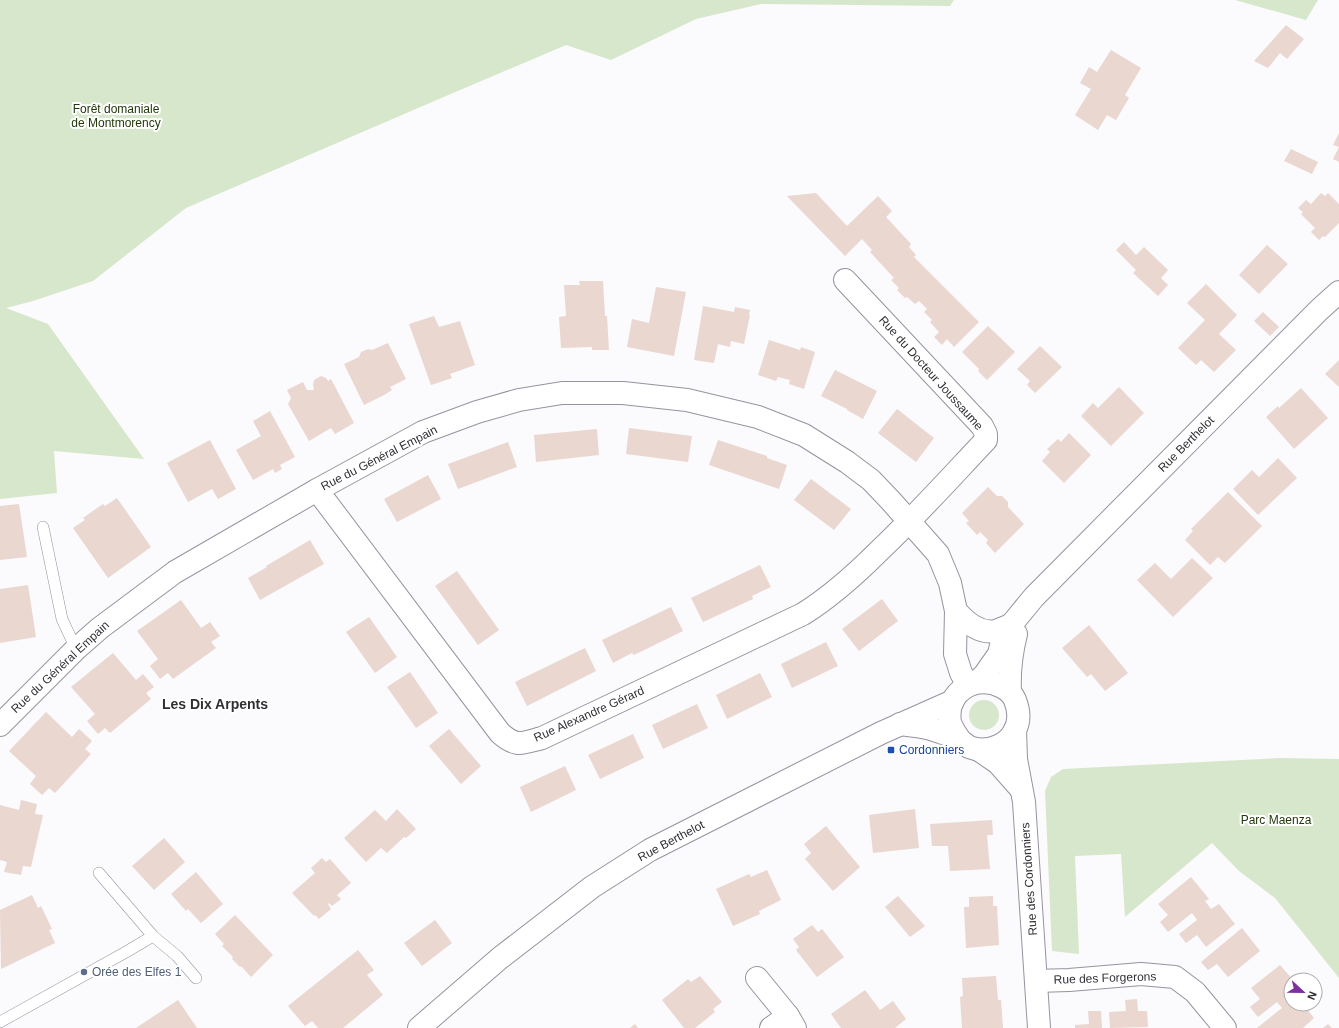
<svg xmlns="http://www.w3.org/2000/svg" width="1339" height="1028" font-family="Arial,sans-serif">
	<style>
		.green { fill: #d7e7cb }
		.building { fill: #ead7d0 }
		.lines { fill: none; stroke-linecap: round; stroke-linejoin: round }
		.lane-casing { stroke: #9991a0; stroke-width: 12 }
		.street-casing { stroke: #9991a0; stroke-width: 24 }
		.secondary-casing { stroke: #9991a0; stroke-width: 24 }
		.lane { stroke: #fff; stroke-width: 11 }
		.street { stroke: #fff; stroke-width: 22 }
		.secondary { stroke: #fff; stroke-width: 22 }
		.transit-dot { fill: #1a4fb4; stroke: #fff; stroke-width: 1.5 }
		.service-dot { fill: #5c6f8a; stroke: #fff; stroke-width: 1.5 }
		.labels { text-anchor: middle; stroke-width: 4; stroke-linejoin: round; paint-order: stroke }
		.park-label { font-size: 12px; fill: #22380a; stroke: #fff }
		.street-label { font-size: 12px; fill: #312e34; stroke: #fff }
		.transit-label { font-size: 12px; fill: #164399; stroke: #fff; text-anchor: start }
		.service-label { font-size: 12px; fill: #4e5e75; stroke: #fff; text-anchor: start }
		.quarter-label { font-size: 14px; font-weight: bold; fill: #312e34; stroke: #fff }
	</style>
	<rect width="100%" height="100%" fill="#fbfafd"/>
	<g class="green">
		<polygon points="0,0 954,0 950,6 761,4 696,19 611,60 566,45 432,102 186,208 93,281 33,301 6,308 48,324 144,459 54,451 57,493 0,499"/>
		<polygon points="1235,0 1318,0 1306,20"/>
		<circle cx="984" cy="715" r="15"/>
		<polygon points="1281,758 1339,759 1339,978 1275,898 1239,871 1212,843 1125,917 1121,854 1075,856 1079,954 1052,951 1045,791 1051,777 1063,769"/>
	</g>
	<g class="building">
		<polygon points="1286,25 1304,39 1287,59 1280,53 1268,68 1254,61"/>
		<polygon points="1111,50 1141,68 1125,95 1129,98 1116,120 1107,115 1098,130 1075,115 1091,89 1080,83 1089,67 1097,72"/>
		<polygon points="1339,133 1339,162 1333,159 1339,147 1333,145"/>
		<polygon points="1291,149 1318,162 1312,174 1284,161"/>
		<polygon points="816,193 847,226 878,196 892,211 886,217 911,244 909,247 916,255 914,257 979,322 954,347 947,339 942,345 934,337 939,332 930,322 932,320 924,312 927,309 919,301 915,304 907,297 905,298 897,290 899,288 891,280 894,278 870,252 872,250 862,239 845,256 787,196"/>
		<polygon points="1321,193 1325,196 1328,193 1339,204 1339,223 1325,237 1323,236 1319,240 1311,232 1315,228 1301,214 1303,212 1298,208 1306,200 1311,204"/>
		<polygon points="1124,242 1136,255 1144,247 1168,270 1161,278 1168,285 1158,296 1133,273 1136,270 1116,250"/>
		<polygon points="1267,245 1288,264 1259,294 1239,275"/>
		<polygon points="579,281 603,281 605,316 607,316 609,350 592,350 592,347 561,348 559,317 566,316 564,285 580,285"/>
		<polygon points="1206,284 1237,315 1219,334 1236,350 1214,372 1201,360 1196,365 1178,348 1205,320 1187,303"/>
		<polygon points="656,287 686,292 674,356 627,347 632,319 649,323"/>
		<polygon points="703,306 734,312 735,307 750,310 749,315 750,315 744,344 731,341 730,347 718,344 714,363 694,360"/>
		<polygon points="1263,312 1279,327 1270,336 1254,321"/>
		<polygon points="434,316 439,327 460,321 475,365 450,374 452,378 431,385 409,324"/>
		<polygon points="988,326 1015,352 987,380 978,371 979,369 962,352"/>
		<polygon points="769,340 800,350 801,347 815,352 804,389 789,384 790,380 778,377 776,381 758,375"/>
		<polygon points="388,343 406,379 390,387 392,390 384,395 364,405 344,364 359,357 361,352 368,349 372,350"/>
		<polygon points="1040,346 1062,367 1035,393 1027,385 1030,381 1017,369"/>
		<polygon points="1339,360 1339,387 1325,374"/>
		<polygon points="835,370 877,391 863,419 847,410 847,409 821,396"/>
		<polygon points="321,376 326,378 328,381 331,379 354,423 335,434 331,428 309,441 288,404 291,398 287,390 303,382 307,390 313,390 314,389 313,385 314,380"/>
		<polygon points="1119,387 1144,413 1111,446 1081,416 1093,403 1098,408"/>
		<polygon points="1301,388 1328,418 1294,449 1266,417 1278,406 1279,408"/>
		<polygon points="897,409 934,438 916,462 878,433"/>
		<polygon points="270,411 295,457 280,465 282,469 275,473 273,469 253,480 236,450 261,436 253,421"/>
		<polygon points="629,428 692,436 688,462 626,454"/>
		<polygon points="597,429 599,455 536,462 534,435"/>
		<polygon points="1069,433 1091,455 1064,483 1042,461 1050,452 1047,449 1058,439 1061,442"/>
		<polygon points="210,440 236,489 218,499 212,489 188,502 167,463"/>
		<polygon points="718,440 767,456 767,458 787,465 779,489 709,465"/>
		<polygon points="508,442 517,467 458,489 448,464"/>
		<polygon points="1278,458 1297,478 1258,515 1233,489 1252,470 1259,477"/>
		<polygon points="428,475 441,499 397,522 384,499"/>
		<polygon points="811,479 851,509 834,530 794,500"/>
		<polygon points="988,487 997,496 1002,496 1008,502 1008,507 1024,524 995,553 986,543 988,540 980,532 977,535 966,523 969,521 962,513"/>
		<polygon points="1228,492 1262,526 1225,563 1218,557 1210,565 1185,540 1193,531 1191,529"/>
		<polygon points="117,498 151,547 108,578 73,528 85,520 83,518 103,504 105,506"/>
		<polygon points="19,504 27,557 0,560 0,506"/>
		<polygon points="310,540 324,564 260,600 248,578 267,567 266,566"/>
		<polygon points="1192,558 1213,578 1173,617 1137,580 1155,563 1171,579"/>
		<polygon points="760,565 771,587 752,596 753,599 703,622 691,598"/>
		<polygon points="457,571 499,630 478,645 435,586"/>
		<polygon points="28,585 36,637 0,643 0,589"/>
		<polygon points="882,599 898,621 859,651 842,629"/>
		<polygon points="181,600 201,628 210,622 220,636 211,642 216,648 173,679 168,673 160,679 150,666 158,659 137,631"/>
		<polygon points="671,607 683,631 634,655 632,653 613,663 602,640"/>
		<polygon points="369,617 397,657 375,673 346,632"/>
		<polygon points="1089,625 1128,673 1105,691 1091,674 1087,677 1062,648"/>
		<polygon points="826,642 838,666 792,688 781,664"/>
		<polygon points="585,648 596,671 527,706 515,682"/>
		<polygon points="113,653 136,680 143,674 154,687 146,693 151,699 110,733 105,728 98,734 87,721 95,714 71,687"/>
		<polygon points="410,672 438,713 416,728 387,687"/>
		<polygon points="760,673 772,697 727,719 716,695"/>
		<polygon points="697,704 708,728 663,749 652,725"/>
		<polygon points="46,712 72,737 79,729 92,741 85,749 91,754 55,793 49,788 42,795 30,784 36,776 9,751"/>
		<polygon points="449,729 481,766 461,784 429,746"/>
		<polygon points="633,734 644,758 600,779 588,755"/>
		<polygon points="565,766 576,790 531,812 520,787"/>
		<polygon points="21,800 37,804 35,814 43,815 31,867 23,866 21,875 4,872 7,862 0,860 0,805 19,810"/>
		<polygon points="397,809 416,829 406,838 404,837 387,853 381,848 366,862 344,838 375,810 386,821"/>
		<polygon points="915,809 919,848 873,853 869,815"/>
		<polygon points="992,820 993,835 987,835 990,869 950,871 948,846 932,846 930,824"/>
		<polygon points="826,826 860,867 833,891 805,859 811,853 804,844"/>
		<polygon points="164,838 185,862 154,890 132,866"/>
		<polygon points="322,858 326,862 330,859 351,883 337,895 341,899 332,906 329,903 328,904 331,909 319,919 315,915 314,916 292,893 315,873 311,868"/>
		<polygon points="767,870 781,900 759,911 760,914 733,926 716,889 749,874 751,877"/>
		<polygon points="196,872 223,904 201,923 188,909 186,911 171,894"/>
		<polygon points="1191,877 1209,899 1205,901 1211,909 1219,904 1235,924 1206,947 1197,935 1186,943 1179,934 1197,920 1192,913 1168,932 1160,922 1168,915 1158,904"/>
		<polygon points="32,895 38,908 41,906 52,929 49,930 55,943 1,969 0,910"/>
		<polygon points="898,896 925,926 910,937 885,907"/>
		<polygon points="993,896 993,906 997,906 999,945 966,948 964,907 969,907 969,897"/>
		<polygon points="235,915 273,955 251,977 241,966 240,967 232,959 233,957 222,946 224,944 215,934"/>
		<polygon points="435,920 452,943 422,966 404,943"/>
		<polygon points="812,925 818,932 822,929 844,957 817,977 796,950 799,947 793,939"/>
		<polygon points="1242,928 1260,951 1228,977 1217,964 1208,970 1201,962"/>
		<polygon points="358,950 374,970 367,975 383,995 343,1028 318,1028 312,1021 305,1026 288,1006"/>
		<polygon points="1280,965 1293,980 1291,980 1291,1004 1303,1004 1314,1018 1303,1028 1257,1028 1282,1008 1277,1002 1258,1017 1250,1007 1260,999 1251,988"/>
		<polygon points="700,976 722,1002 713,1009 715,1012 695,1028 684,1028 662,1000 688,979 691,982"/>
		<polygon points="996,976 998,1000 1001,1000 1003,1028 962,1028 960,997 963,996 962,978"/>
		<polygon points="865,990 880,1010 893,1001 906,1019 895,1028 841,1028 831,1014"/>
		<polygon points="1137,999 1138,1011 1147,1011 1148,1027 1110,1028 1109,1012 1126,1011 1125,1000"/>
		<polygon points="178,1000 197,1028 136,1028"/>
		<polygon points="1088,1011 1101,1011 1102,1028 1075,1028 1075,1025 1089,1024"/>
		<polygon points="635,1024 638,1028 630,1028"/>
		<polygon points="1328,1024 1332,1028 1323,1028"/>
	</g>
	<g class="lines">
		<g class="lane-casing">
			<g id="lane">
				<polyline points="43,527 62,619 76,649"/>
				<polyline points="99,873 153,936 177,956 196,978"/>
				<polyline points="0,1022 126,952 153,936"/>
			</g>
		</g>
		<g class="street-casing">
			<g id="street">
				<path d="M317,490L500,733C517,748 522,743 542,738L803,614C832,596 856,574 880,550C917,515 951,477 986,440V434L982,426L845,280"/>
				<path d="M956,611C966,622 979,634 996,631C1001,629 1006,627 1011,625"/>
				<polyline points="0,725 76,649 100,628 175,572 317,490 423,432 477,412 519,400 562,393 623,393 687,400 758,417 804,435 847,462 871,480 891,501 938,554 950,583 956,611 955,654 961,673 968,685"/>
				<polyline points="1015,730 1016,759 1024,802 1039,1028"/>
				<polyline points="979,750 998,763 1020,788"/>
				<polyline points="757,978 788,1016 795,1028"/>
				<polyline points="1036,981 1069,980 1141,974 1175,977 1195,992 1225,1028"/>
				<polyline points="771,1028 788,1016"/>
			</g>
		</g>
		<g class="secondary-casing">
			<g id="secondary">
				<polyline points="977,682 985,674 999,654 1002,641 1011,625 1034,597 1319,310 1339,292"/>
				<path d="M1010,692C1009,672 1011,654 1016,634"/>
				<path d="M900,724C911,726 923,726 934,730C942,732 951,736 959,740C963,742 966,745 969,747C979,751 989,750 998,746C1006,743 1010,739 1014,732C1020,722 1019,710 1015,700C1012,693 1008,690 1002,687C977,673 945,691 950,722C952,729 956,734 960,740"/>
				<polyline points="419,1028 500,958 592,887 650,850 881,733 953,701"/>
			</g>
		</g>
		<use href="#lane" class="lane"/>
		<use href="#street" class="street"/>
		<use href="#secondary" class="secondary"/>
	</g>
	<rect class="transit-dot" x="887" y="746" width="8" height="8" rx="2"/>
	<circle class="service-dot" cx="84" cy="972" r="4"/>
	<g class="labels">
		<g class="park-label">
			<text x="116" y="113">Forêt domaniale<tspan x="116" dy="14">de Montmorency</tspan></text>
			<text x="1276" y="824">Parc Maenza</text>
		</g>
		<g class="street-label">
			<text transform="translate(931 373) rotate(48)" y="4">Rue du Docteur Joussaume</text>
			<text transform="translate(1186 444) rotate(-45)" y="4">Rue Berthelot</text>
			<text transform="translate(379 458) rotate(-27)" y="4">Rue du Général Empain</text>
			<text transform="translate(60 667) rotate(-43)" y="4">Rue du Général Empain</text>
			<text transform="translate(589 714) rotate(-24)" y="4">Rue Alexandre Gérard</text>
			<text transform="translate(671 841) rotate(-28)" y="4">Rue Berthelot</text>
			<text transform="translate(1029 879) rotate(-94)" y="4">Rue des Cordonniers</text>
			<text transform="translate(1105 978) rotate(-2)" y="4">Rue des Forgerons</text>
		</g>
		<g class="transit-label">
			<text x="899" y="754">Cordonniers</text>
		</g>
		<g class="service-label">
			<text x="92" y="976">Orée des Elfes 1</text>
		</g>
		<g class="quarter-label">
			<text x="215" y="709">Les Dix Arpents</text>
		</g>
	</g>
	<g transform="translate(1303 992) rotate(112)"><circle r="19" fill="#ffffff" stroke="#adabae"/>
	<path d="M0-3L7 15L0 10L-7 15Z" fill="#7e2fa0"/>
	<text y="-6" font-size="11" font-weight="bold" text-anchor="middle" fill="#312e34">N</text>
	</g>
</svg>
